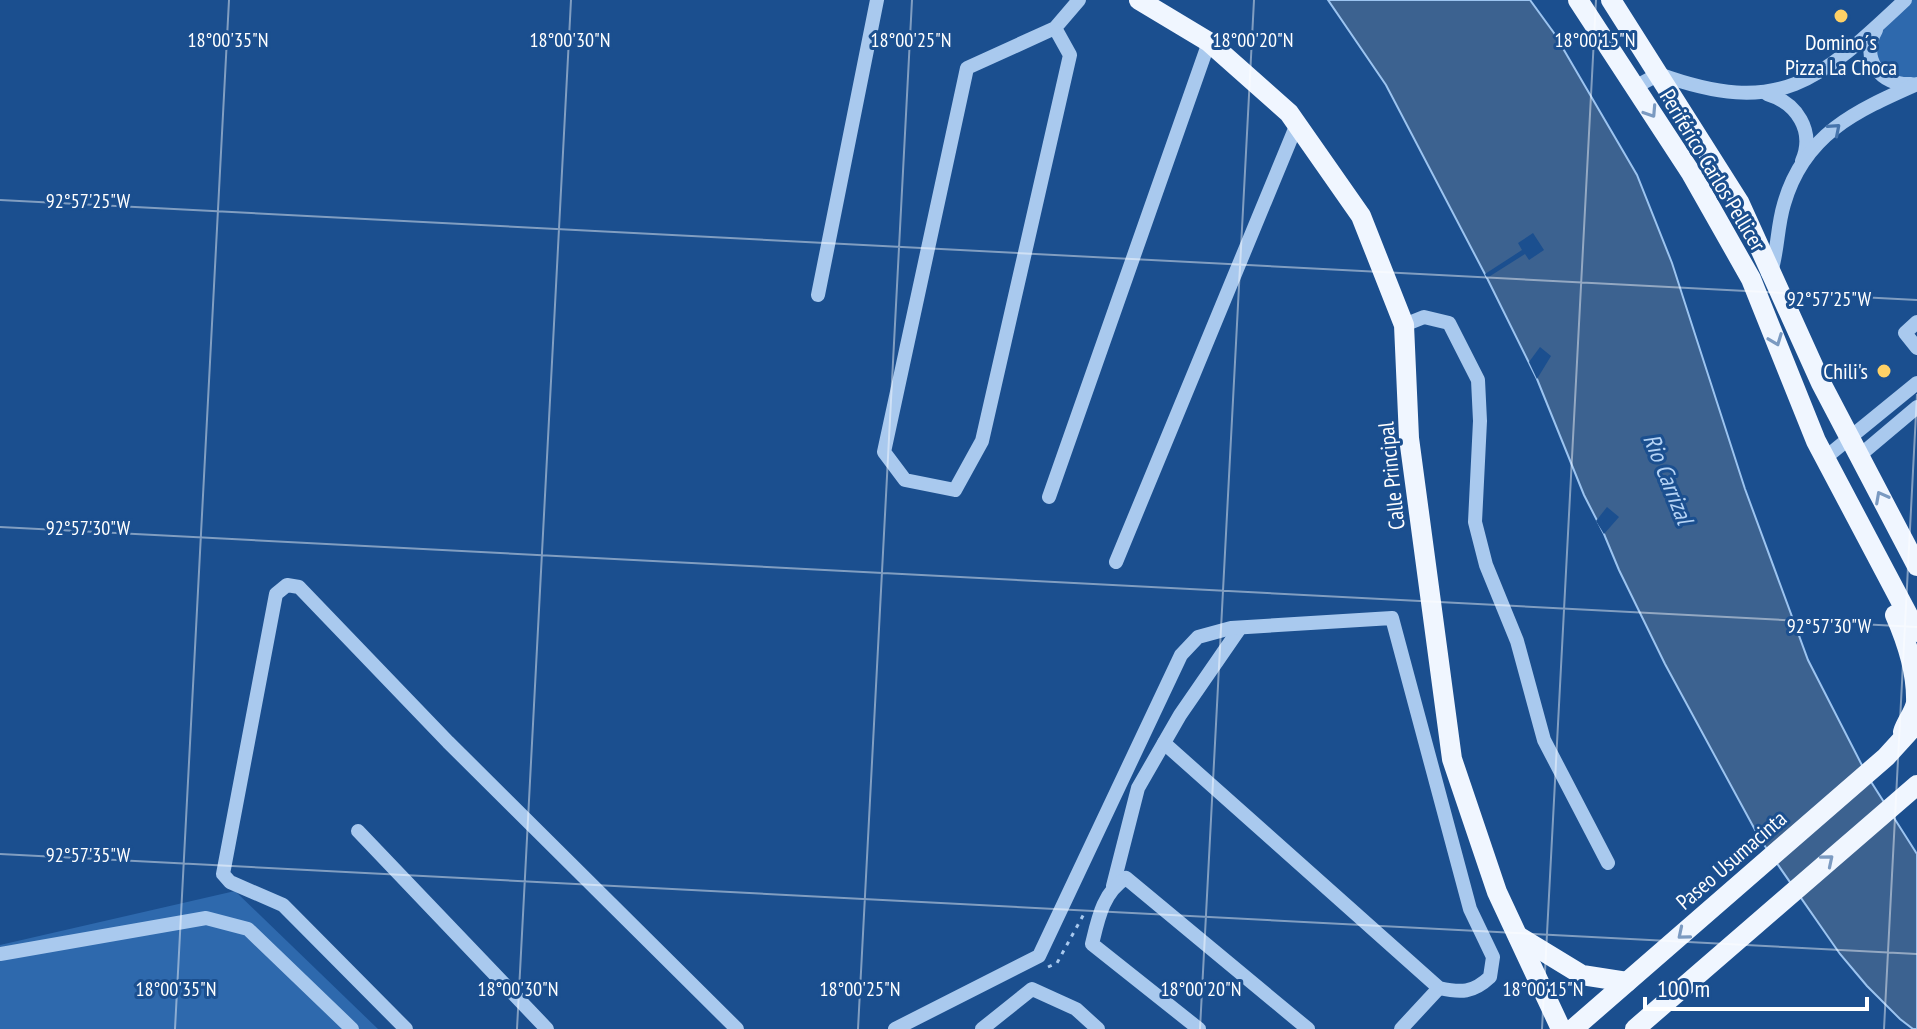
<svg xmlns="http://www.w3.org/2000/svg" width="1917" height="1029" font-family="'PT Sans Narrow',sans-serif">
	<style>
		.green { fill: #2e69ad }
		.water { fill: #3c6290; stroke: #9cc4f0; stroke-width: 2 }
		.pier { fill: #1b4f8f }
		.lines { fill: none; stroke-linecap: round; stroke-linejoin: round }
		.path { stroke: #a9c9ee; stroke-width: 3; stroke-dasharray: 4 6; stroke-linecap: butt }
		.minor { stroke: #a9c9ee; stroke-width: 14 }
		.major { stroke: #f0f6ff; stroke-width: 20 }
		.oneway { stroke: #7b9ac1 }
		.oneway2 { stroke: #4674ac }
		.ticks { fill: none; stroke: #fff; stroke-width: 2; stroke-opacity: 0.45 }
		.poi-dot { fill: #ffd166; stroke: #1b4f8f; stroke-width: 3 }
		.labels { text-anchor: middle; stroke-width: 6; stroke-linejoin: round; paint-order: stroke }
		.poi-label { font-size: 22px; fill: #fff; stroke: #1b4f8f }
		.street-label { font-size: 22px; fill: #fff; stroke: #1b4f8f }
		.water-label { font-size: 24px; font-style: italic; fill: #b5d3f5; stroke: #1b4f8f }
		.ticks-label { font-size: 20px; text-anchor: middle; fill: #fff; stroke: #1b4f8f; stroke-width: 6; stroke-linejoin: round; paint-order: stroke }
	</style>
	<rect width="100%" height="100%" fill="#1b4f8f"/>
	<g class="green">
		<polygon points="1905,0 1917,0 1917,84 1885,79 1871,44"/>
		<polygon points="235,891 378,1029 0,1029 0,945"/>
	</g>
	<polygon class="water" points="1328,0 1530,0 1554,33 1637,175 1672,263 1745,489 1808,660 1868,777 1917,854 1917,1029 1913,1029 1900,1019 1867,986 1840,954 1760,839 1665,664 1619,570 1604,534 1584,495 1537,379 1487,278 1386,85"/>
	<g class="pier">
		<polygon points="1533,233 1544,250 1529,260 1525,254 1487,278 1485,274 1522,250 1518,243"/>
		<polygon points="1540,347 1551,356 1537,379 1529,362"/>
		<polygon points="1607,507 1619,517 1604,534 1596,521"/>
	</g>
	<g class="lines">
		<polyline class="path" points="1048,967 1057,963 1085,912"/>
		<g class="minor">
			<polyline points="1055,28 1070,55 982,441 955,490 905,480 884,452 967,68 1055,28 1079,0"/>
			<path d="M1876,30C1860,58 1880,86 1911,84"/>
			<path d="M1635,87L1659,74C1780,118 1819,81 1905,0"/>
			<path d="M1767,94C1797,103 1815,131 1802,161"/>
			<path d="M1768,273L1771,272C1778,250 1777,227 1784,204C1804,134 1856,111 1917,84"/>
			<polyline points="818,295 877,0"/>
			<polyline points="1917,322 1905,333 1917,348"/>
			<polyline points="1404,325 1424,317 1449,323 1478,380 1480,421 1475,522 1486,565 1517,641 1544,740 1608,863"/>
			<polyline points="1859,456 1917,407"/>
			<polyline points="1825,458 1917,383"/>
			<polyline points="1049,497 1209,42"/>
			<polyline points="1116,562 1297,124"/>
			<polyline points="358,831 547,1029"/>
			<polyline points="1113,886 1138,788 1180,715 1240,628"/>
			<polyline points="0,954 206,918 248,929 352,1029"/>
			<polyline points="406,1029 283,905 230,882 223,874 276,594 287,585 299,587 448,742 737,1029"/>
			<path d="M895,1029L1039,956L1181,655L1198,637L1231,628L1392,618L1470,909L1493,957L1490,977C1473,993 1461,993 1439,988L1164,743"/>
			<polyline points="982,1029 1032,989 1076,1009 1098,1029"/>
			<path d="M1199,1029L1092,944C1098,919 1103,892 1126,878L1308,1029"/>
			<polyline points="1401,1029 1439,988"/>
		</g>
		<g class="major">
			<polyline points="1139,0 1209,42 1289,113 1361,216 1404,325 1409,438 1452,759 1497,892 1561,1029"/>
			<polyline points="1578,0 1691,173 1751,279 1816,441 1917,632"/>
			<polyline points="1611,0 1739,202 1821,383 1917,566"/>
			<path d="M1895,615C1907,642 1917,672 1916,703C1914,713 1906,722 1903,732"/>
			<polyline points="1518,936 1582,975 1627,982"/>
			<polyline points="1573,1029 1886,757 1917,723"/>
			<polyline points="1635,1029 1917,785"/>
		</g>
	</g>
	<defs><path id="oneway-chevron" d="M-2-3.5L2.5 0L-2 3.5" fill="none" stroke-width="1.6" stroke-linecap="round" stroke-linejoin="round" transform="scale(2)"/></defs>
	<g class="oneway">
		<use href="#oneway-chevron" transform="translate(1651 112) rotate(57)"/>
		<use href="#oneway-chevron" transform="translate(1776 340) rotate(69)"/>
		<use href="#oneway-chevron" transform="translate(1881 497) rotate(-118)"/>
		<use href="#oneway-chevron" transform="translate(1828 860) rotate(-40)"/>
		<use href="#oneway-chevron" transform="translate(1683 934) rotate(140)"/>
	</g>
	<use class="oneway2" href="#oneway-chevron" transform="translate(1835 129) rotate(-41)"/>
	<path class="ticks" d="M0,200L1917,300M0,527L1917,627M0,854L1917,954M175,1029L229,0M517,1029L571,0M858,1029L912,0M1200,1029L1254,0M1542,1029L1596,0M1884,1029L1917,394"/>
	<g class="poi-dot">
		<circle cx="1841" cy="16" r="8"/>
		<circle cx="1884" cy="371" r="8"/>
	</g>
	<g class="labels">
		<g class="poi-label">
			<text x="1841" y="50">Domino´s<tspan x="1841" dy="25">Pizza La Choca</tspan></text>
			<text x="1868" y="379" text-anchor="end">Chili's</text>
		</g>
		<g class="street-label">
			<text transform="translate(1713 170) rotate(59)" y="8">Periférico Carlos Pellicer</text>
			<text transform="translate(1391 476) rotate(-96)" y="8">Calle Principal</text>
			<text transform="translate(1731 860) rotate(-41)" y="8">Paseo Usumacinta</text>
		</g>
		<g class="water-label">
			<text transform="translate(1668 479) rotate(68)" y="8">Rio Carrizal</text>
		</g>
	</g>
	<g class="ticks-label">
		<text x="228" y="47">18°00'35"N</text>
		<text x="570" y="47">18°00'30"N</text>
		<text x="911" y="47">18°00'25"N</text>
		<text x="1253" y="47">18°00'20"N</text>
		<text x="1595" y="47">18°00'15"N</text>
		<text x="88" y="208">92°57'25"W</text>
		<text x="1829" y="306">92°57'25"W</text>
		<text x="88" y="535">92°57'30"W</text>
		<text x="1829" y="633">92°57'30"W</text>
		<text x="88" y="862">92°57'35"W</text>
		<text x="176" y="996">18°00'35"N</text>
		<text x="518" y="996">18°00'30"N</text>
		<text x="860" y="996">18°00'25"N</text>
		<text x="1201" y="996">18°00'20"N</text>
		<text x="1543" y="996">18°00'15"N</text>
	</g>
	<path d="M1645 997v12h222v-12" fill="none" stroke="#ffffff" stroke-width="4"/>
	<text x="1657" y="997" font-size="24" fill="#ffffff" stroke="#1b4f8f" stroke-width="6" paint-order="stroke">100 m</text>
</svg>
